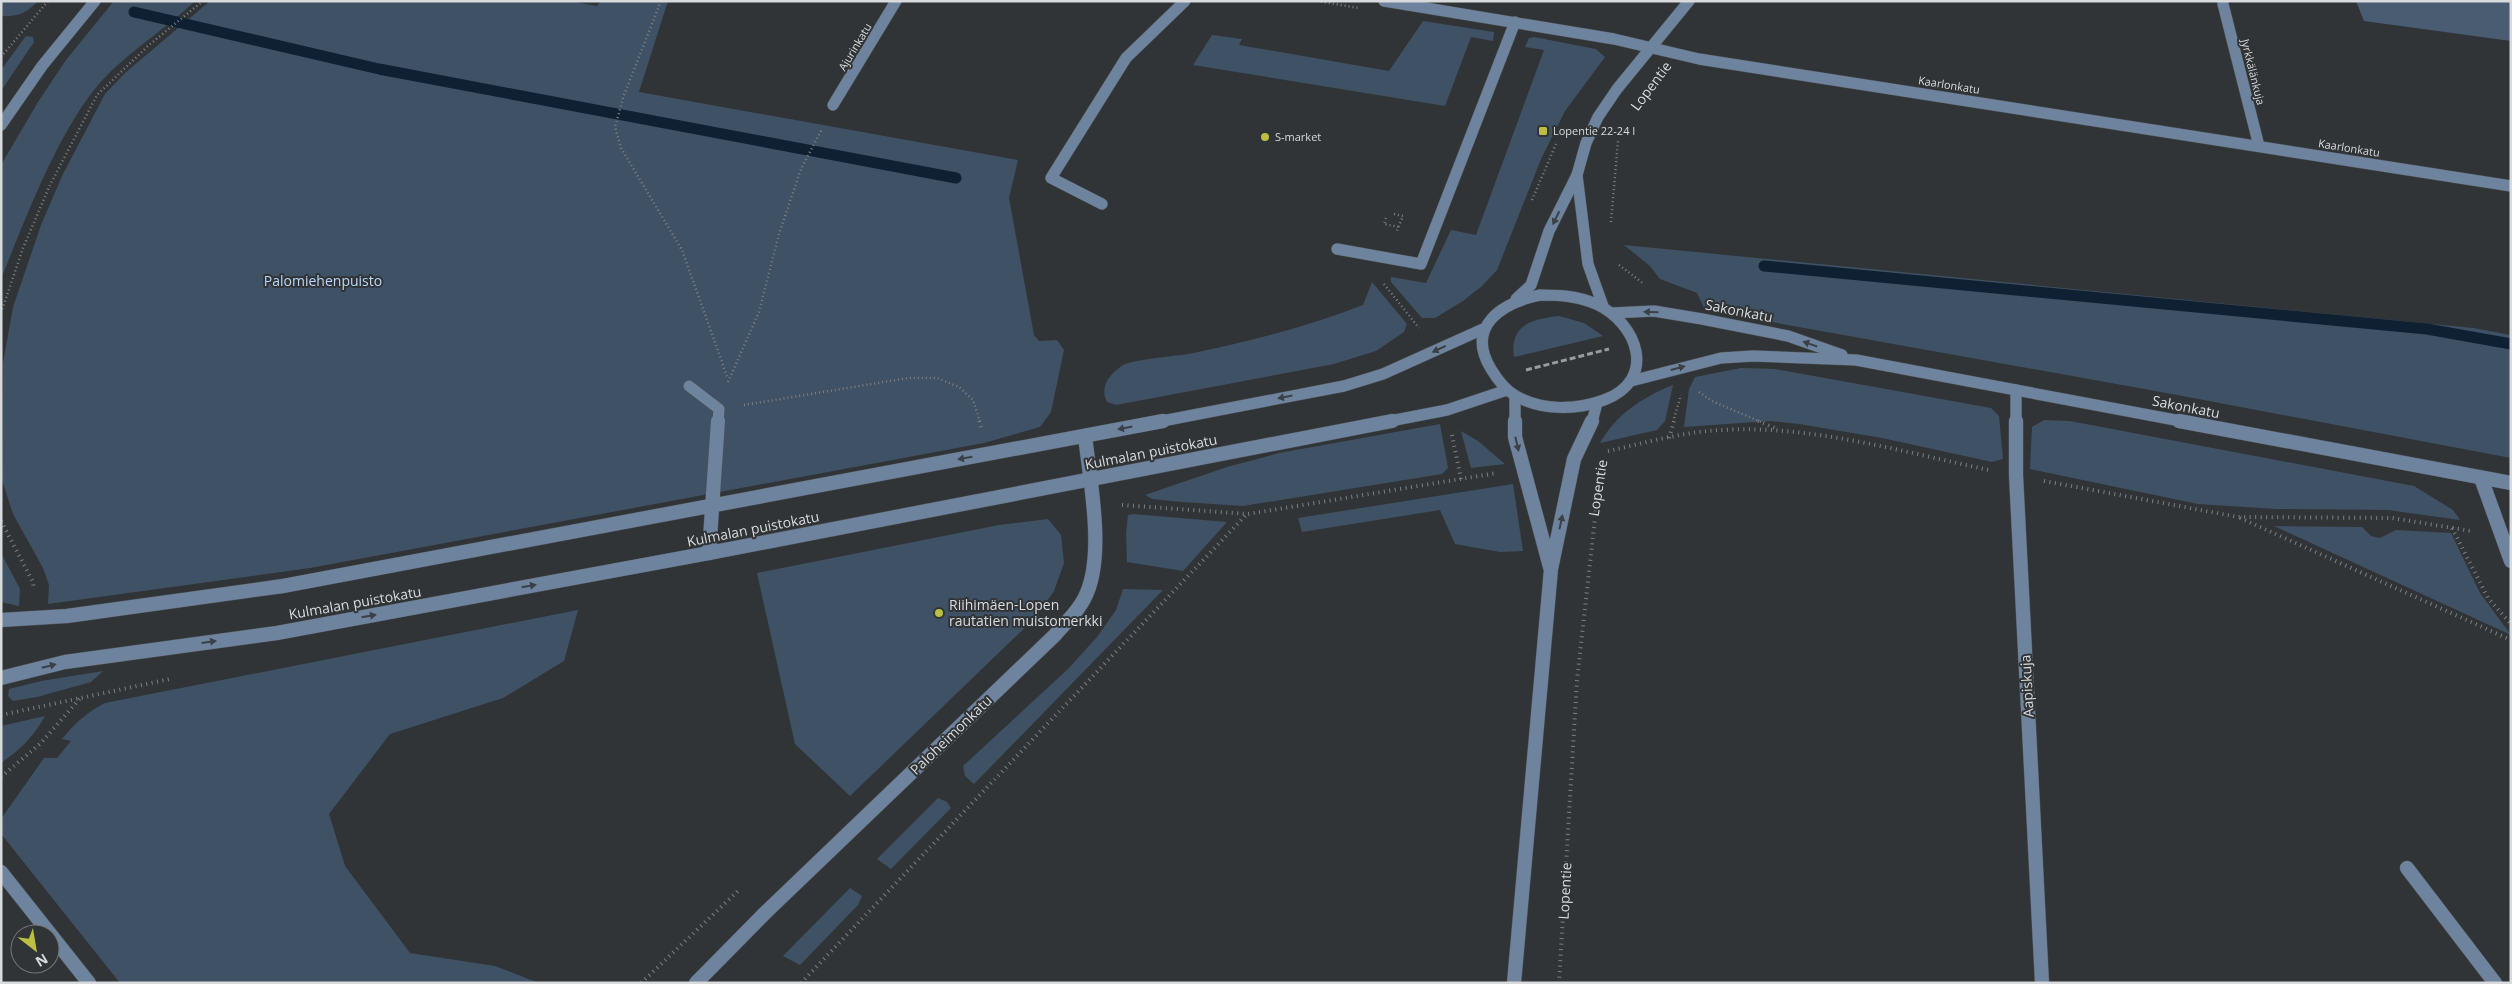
<svg xmlns="http://www.w3.org/2000/svg" width="2512" height="984" font-family="'Open Sans',sans-serif">
	<style>
		.green { fill: #3f5164 }
		.forest { fill: #495c72 }
		.lines { fill: none; stroke-linecap: round; stroke-linejoin: round }
		.stream { stroke: #0f2033; stroke-width: 11 }
		.minor-far1-casing { stroke: #4f5255; stroke-width: 12 }
		.minor-casing { stroke: #4f5255; stroke-width: 15 }
		.path-far1 { stroke: #7e8183; stroke-width: 2.5; stroke-dasharray: 1 3; stroke-linecap: butt }
		.path { stroke: #7e8183; stroke-width: 4; stroke-dasharray: 1 4.5; stroke-linecap: butt }
		.minor-far1 { stroke: #6e849e; stroke-width: 11 }
		.minor { stroke: #6e849e; stroke-width: 14 }
		.rail { stroke: #999c9e; stroke-width: 3; stroke-dasharray: 6 3; stroke-linecap: butt }
		.oneway { fill: #3a4046 }
		.poi-dot { fill: #bdbf43; stroke: #313437; stroke-width: 2 }
		.labels { text-anchor: middle; stroke-width: 4; stroke-linejoin: round; paint-order: stroke }
		.far-street-label { font-size: 11px; fill: #d8dadc; stroke: #313437 }
		.far-poi-label { font-size: 11px; fill: #d8dadc; stroke: #313437; text-anchor: start }
		.street-label { font-size: 14px; fill: #d8dadc; stroke: #313437 }
		.park-label { font-size: 14px; fill: #b8d7fa; stroke: #313437 }
		.poi-label { font-size: 14px; fill: #d8dadc; stroke: #313437; text-anchor: start }
	</style>
	<rect width="100%" height="100%" fill="#313437"/>
	<g class="green">
		<path d="M1,1H38C27,13 17,17 1,16Z"/>
		<path d="M114,1H195C161,34 116,58 88,98C52,148 24,222 1,279V165L38,102L66,60Z"/>
		<polygon points="210,1 569,1 597,6 601,1 668,1 639,92 1018,160 1009,198 1034,335 1039,341 1057,340 1064,350 1051,412 1040,427 984,443 310,568 48,604 49,585 43,568 13,514 2,480 3,363 13,307 41,225 63,174 105,94 125,73"/>
		<polygon points="1423,21 1494,32 1493,41 1471,37 1445,106 1193,65 1212,35 1242,39 1239,45 1389,71"/>
		<polygon points="26,36 33,37 34,42 1,91 1,70"/>
		<polygon points="1534,37 1596,49 1605,57 1565,111 1541,159 1497,270 1482,286 1463,301 1435,318 1422,318 1391,282 1391,277 1426,283 1451,230 1476,235 1544,50 1525,47 1529,38"/>
		<polygon points="1624,245 2473,328 2511,335 2511,458 2172,394 1705,310 1697,293 1660,279 1650,266"/>
		<path d="M1372,282L1407,324L1404,332L1376,351L1334,364L1116,405L1107,402C1099,386 1110,374 1123,365C1133,359 1183,356 1198,352C1254,340 1310,326 1363,305Z"/>
		<path d="M1559,316L1584,323L1603,336L1514,357C1509,325 1532,319 1559,316Z"/>
		<polygon points="1741,368 1775,369 1991,408 1999,416 2003,459 1992,462 1882,438 1799,424 1770,421 1684,427 1689,389 1695,377"/>
		<path d="M1673,385L1665,421L1657,430L1600,443C1616,414 1643,397 1673,385Z"/>
		<polygon points="2044,420 2070,421 2414,486 2453,510 2460,520 2388,510 2276,509 2198,504 2030,469 2032,427"/>
		<polygon points="1440,424 1448,468 1442,474 1243,506 1182,502 1152,499 1145,495 1227,467 1279,453"/>
		<polygon points="1461,431 1478,441 1505,464 1471,468"/>
		<polygon points="1513,484 1523,551 1500,552 1455,544 1440,510 1302,532 1298,518"/>
		<polygon points="1133,514 1227,522 1183,571 1127,562 1126,533 1128,515"/>
		<polygon points="1048,519 1061,535 1064,563 1054,591 1035,618 850,796 795,744 757,573 999,525"/>
		<polygon points="2274,526 2362,527 2371,536 2380,538 2396,530 2451,533 2480,593 2511,635"/>
		<polygon points="1,553 20,589 19,606 1,602"/>
		<polygon points="1123,589 1163,590 974,784 965,776 963,766 1069,668 1097,637 1116,610"/>
		<path d="M578,610L564,661L503,698L390,734L329,814L345,866L410,953L495,966L539,983H120L2,835L1,819L44,758H57L71,741L62,739C75,723 87,712 105,703Z"/>
		<polygon points="103,671 91,682 37,697 13,701 8,696 9,689 41,681"/>
		<path d="M45,716C34,736 20,750 1,763V726Z"/>
		<polygon points="938,798 947,802 951,808 891,869 877,859"/>
		<polygon points="850,888 862,896 858,905 800,965 783,956"/>
	</g>
	<polygon class="forest" points="2356,1 2511,1 2511,41 2364,21"/>
	<g class="lines">
		<g class="stream">
			<polyline points="134,12 379,69 956,178"/>
			<polyline points="1764,266 2427,329 2511,344"/>
		</g>
		<g class="minor-far1-casing">
			<g id="minor-far1">
				<polyline points="1384,1 1614,39 1699,59 2511,186"/>
				<polyline points="2223,4 2259,146"/>
				<polyline points="833,105 896,1"/>
				<polyline points="1,125 42,66 95,1"/>
				<polyline points="1577,175 1588,264 1603,306"/>
				<polyline points="1102,204 1051,178 1126,58 1185,1"/>
				<polyline points="1337,249 1421,264 1515,22"/>
				<path d="M1540,295C1559,295 1578,296 1596,304C1638,323 1658,380 1604,400C1577,410 1542,411 1516,396C1505,390 1497,379 1491,369C1465,326 1502,303 1540,295Z"/>
				<polyline points="1516,299 1531,285 1549,231 1577,175 1586,143 1598,117 1617,89 1689,1"/>
				<polyline points="1612,313 1654,311 1702,319 1788,336 1842,355"/>
				<polyline points="1631,381 1721,358 1753,356 1856,360 2186,422"/>
				<polyline points="689,386 719,409 718,422"/>
				<polyline points="2016,390 2016,422"/>
				<polyline points="1515,396 1515,422"/>
				<polyline points="1157,422 1344,386 1383,374 1483,329"/>
				<polyline points="1385,422 1447,410 1507,390"/>
				<polyline points="1592,422 1597,403"/>
			</g>
		</g>
		<g class="minor-casing">
			<g id="minor">
				<polyline points="1515,421 1515,437 1550,567"/>
				<polyline points="2016,421 2016,475 2042,983"/>
				<polyline points="2179,421 2511,483"/>
				<polyline points="2481,478 2511,561"/>
				<polyline points="709,553 718,421"/>
				<polyline points="1,620 67,616 283,586 1163,421"/>
				<polyline points="1,678 65,662 277,633 709,553 1392,421"/>
				<polyline points="2407,868 2495,983"/>
				<polyline points="1,872 89,983"/>
				<path d="M696,983L766,912L1055,635C1065,623 1077,613 1084,599C1106,559 1090,481 1085,436"/>
				<polyline points="1514,983 1551,569 1574,459 1592,421"/>
			</g>
		</g>
		<g class="path-far1">
			<polyline points="661,1 624,95 615,127 621,148 682,250 728,379"/>
			<polyline points="1317,1 1359,8"/>
			<polyline points="1,57 48,1"/>
			<polyline points="1532,200 1556,144"/>
			<polyline points="1394,214 1403,216 1396,233"/>
			<polyline points="1386,218 1384,224 1399,227"/>
			<polyline points="1611,222 1618,141"/>
			<polyline points="1619,265 1644,284"/>
			<polyline points="1384,284 1419,328"/>
			<polyline points="1,313 23,248 50,185 97,95 149,45 203,1"/>
			<polyline points="728,382 759,312 779,234 801,169 822,129"/>
			<polyline points="1699,392 1712,401 1761,422"/>
			<polyline points="744,405 908,378 937,378 959,387 973,400 980,422"/>
			<polyline points="1673,422 1681,395"/>
		</g>
		<g class="path">
			<polyline points="979,421 981,427"/>
			<polyline points="1758,421 1777,429"/>
			<polyline points="1452,435 1461,479"/>
			<polyline points="1669,438 1674,421"/>
			<path d="M1608,451C1641,444 1675,434 1708,431C1802,422 1898,451 1989,470"/>
			<polyline points="2044,481 2238,517 2392,518 2471,531"/>
			<polyline points="1122,505 1248,514 1497,473"/>
			<polyline points="2240,518 2511,640"/>
			<polyline points="1,521 33,582 34,590"/>
			<polyline points="2452,528 2488,598 2511,624"/>
			<polyline points="1,715 170,679"/>
			<polyline points="1,777 41,743 82,696"/>
			<polyline points="641,983 740,889"/>
			<polyline points="801,983 1247,514"/>
			<polyline points="1559,983 1577,680 1597,500"/>
		</g>
		<use href="#minor-far1" class="minor-far1"/>
		<use href="#minor" class="minor"/>
		<polyline class="rail" points="1526,370 1609,349"/>
	</g>
	<defs><path id="oneway-solid" d="M-6-.8H1V-3.2L6.5 0L1 3.2V.8H-6Z" transform="scale(1.25)"/></defs>
	<g class="oneway">
		<use href="#oneway-solid" transform="translate(1556 218) rotate(116)"/>
		<use href="#oneway-solid" transform="translate(1651 312) rotate(-178)"/>
		<use href="#oneway-solid" transform="translate(1810 344) rotate(-161)"/>
		<use href="#oneway-solid" transform="translate(1439 349) rotate(155)"/>
		<use href="#oneway-solid" transform="translate(1678 368) rotate(-15)"/>
		<use href="#oneway-solid" transform="translate(1285 397) rotate(169)"/>
		<use href="#oneway-solid" transform="translate(1125 428) rotate(169)"/>
		<use href="#oneway-solid" transform="translate(1517 444) rotate(77)"/>
		<use href="#oneway-solid" transform="translate(965 458) rotate(170)"/>
		<use href="#oneway-solid" transform="translate(1561 522) rotate(-78)"/>
		<use href="#oneway-solid" transform="translate(529 586) rotate(-10)"/>
		<use href="#oneway-solid" transform="translate(369 616) rotate(-10)"/>
		<use href="#oneway-solid" transform="translate(209 642) rotate(-8)"/>
		<use href="#oneway-solid" transform="translate(49 666) rotate(-14)"/>
	</g>
	<g class="poi-dot">
		<rect x="1538" y="126" width="10" height="10" rx="2.5"/>
		<circle cx="1265" cy="137" r="5"/>
		<circle cx="939" cy="613" r="5"/>
	</g>
	<g class="labels">
		<g class="far-street-label">
			<text transform="translate(855 47) rotate(-59)" y="4">Ajurinkatu</text>
			<text transform="translate(2253 72) rotate(76)" y="4">Jyrkkälänkuja</text>
			<text transform="translate(1949 85) rotate(9)" y="4">Kaarlonkatu</text>
			<text transform="translate(2349 148) rotate(9)" y="4">Kaarlonkatu</text>
		</g>
		<g class="far-poi-label">
			<text x="1553" y="135">Lopentie 22-24 I</text>
			<text x="1275" y="141">S-market</text>
		</g>
		<g class="street-label">
			<text transform="translate(1651 86) rotate(-53)" y="5">Lopentie</text>
			<text transform="translate(1739 311) rotate(11)" y="5">Sakonkatu</text>
			<text transform="translate(2186 407) rotate(11)" y="5">Sakonkatu</text>
			<text transform="translate(1151 452) rotate(-11)" y="5">Kulmalan puistokatu</text>
			<text transform="translate(1598 488) rotate(-81)" y="5">Lopentie</text>
			<text transform="translate(753 529) rotate(-11)" y="5">Kulmalan puistokatu</text>
			<text transform="translate(355 603) rotate(-10)" y="5">Kulmalan puistokatu</text>
			<text transform="translate(2027 686) rotate(-93)" y="5">Aapiskuja</text>
			<text transform="translate(951 735) rotate(-44)" y="5">Paloheimonkatu</text>
			<text transform="translate(1565 891) rotate(-87)" y="5">Lopentie</text>
		</g>
		<g class="park-label">
			<text x="323" y="286">Palomiehenpuisto</text>
		</g>
		<g class="poi-label">
			<text x="949" y="610">Riihimäen-Lopen<tspan x="949" dy="16">rautatien muistomerkki</tspan></text>
		</g>
	</g>
	<rect width="2512" height="984" fill="none" stroke="#d8dadc" stroke-width="5"/>
	<g transform="translate(35 949) rotate(149)"><circle r="24" fill="#313437" stroke="#747679"/>
	<path d="M0-4L9 19L0 12L-9 19Z" fill="#bdbf43"/>
	<text y="-8" font-size="14" font-weight="bold" text-anchor="middle" fill="#d8dadc">N</text>
	</g>
</svg>
